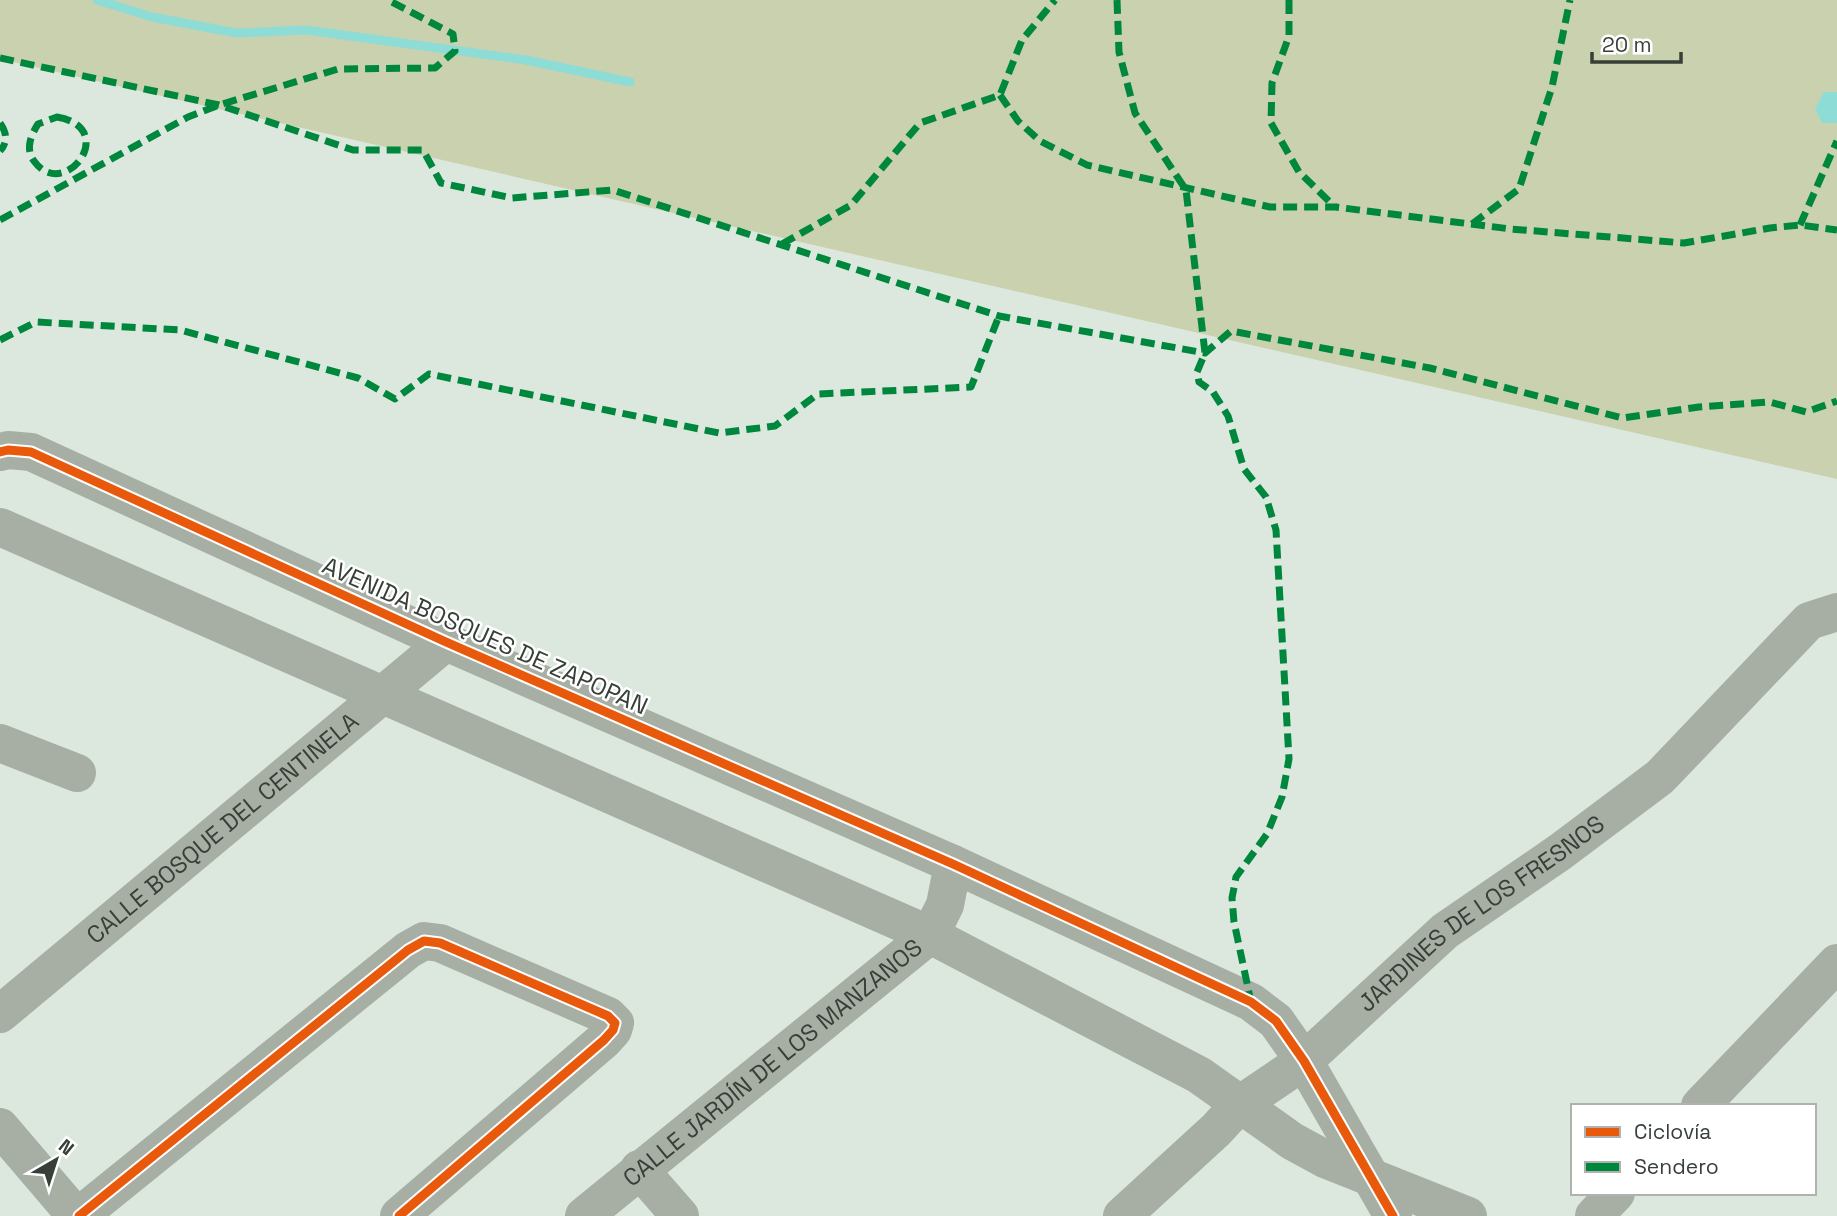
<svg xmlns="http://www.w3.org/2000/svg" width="1837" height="1216" font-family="'Space Grotesk',sans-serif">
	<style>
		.green { fill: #c9d1af }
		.water { fill: #8edcd6 }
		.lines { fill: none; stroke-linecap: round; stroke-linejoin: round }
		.stream { stroke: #8edcd6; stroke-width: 9 }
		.minor { stroke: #a7afa5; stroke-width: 38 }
		.quiet { stroke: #00873e; stroke-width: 7; stroke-dasharray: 14 7; stroke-linecap: butt }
		.cycleway-casing { stroke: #fff; stroke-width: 13 }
		.cycleway { stroke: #e8590c; stroke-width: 9 }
		.labels { text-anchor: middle; stroke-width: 5; stroke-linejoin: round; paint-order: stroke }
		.street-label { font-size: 24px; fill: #373f38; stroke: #fff }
	</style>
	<rect width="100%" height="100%" fill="#dce8de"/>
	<polygon class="green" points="0,0 1837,0 1837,479 0,59"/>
	<polygon class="water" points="1824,92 1837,92 1837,123 1822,123 1815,109"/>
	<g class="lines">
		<polyline class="stream" points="97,0 152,17 236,33 306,30 526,60 630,82"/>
		<g class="minor">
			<polyline points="0,452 8,450 31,452 446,642 953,864 1251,1002 1276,1021 1304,1061 1393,1216"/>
			<polyline points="0,527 930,935 1199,1075 1292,1141 1325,1159 1468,1216"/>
			<polyline points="0,743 77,773"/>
			<path id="s1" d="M0,1014L446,642"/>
			<polyline points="1700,1106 1837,963"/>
			<polyline points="0,1127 76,1216"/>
			<polyline points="639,1169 680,1216"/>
			<polyline points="79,1216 408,950 424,941 440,943 608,1016 615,1023 613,1030 604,1040 399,1216"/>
			<path id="s2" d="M584,1216L930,935L945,905L953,864"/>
			<path id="s3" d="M1122,1216L1216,1130L1239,1105L1304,1061L1445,931L1560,852L1660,777L1809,621L1837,612"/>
			<polyline points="1594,1216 1616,1193"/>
		</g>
		<g class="quiet">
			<polyline points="1117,0 1119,52 1135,113 1186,190 1205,353 1197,372 1199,382 1213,392 1228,416 1244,469 1266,497 1276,530 1289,759 1282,797 1267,834 1236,877 1232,898 1234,922 1251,1002"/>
			<polyline points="1289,0 1289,36 1272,83 1271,123 1299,172 1335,207"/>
			<polyline points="0,58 219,105 353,150 423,150 441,183 512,198 613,190 999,316 1205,353 1231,331 1430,368 1622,418 1699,407 1770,402 1806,412 1837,401"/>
			<polyline points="1000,95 1018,121 1040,141 1087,165 1270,207 1335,207 1511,229 1684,243 1770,228 1800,225 1837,230"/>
			<path d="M57,117C121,128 64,203 34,161C25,149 31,135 38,124Z"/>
			<path d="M0,123C7,133 8,142 0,151"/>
			<polyline points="0,220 188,117 219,105 338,69 435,68 455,51 453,34 388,0"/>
			<polyline points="1472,224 1519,189 1552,87 1570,0"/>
			<polyline points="1800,225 1837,141"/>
			<polyline points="782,244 851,205 920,123 1000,95 1022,40 1055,0"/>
			<polyline points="0,340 36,322 180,330 358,378 395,399 429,374 719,433 775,426 818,394 971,387 999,316"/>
		</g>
		<g class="cycleway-casing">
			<g id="cycleway">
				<polyline points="0,452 8,450 31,452 446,642 953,864 1251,1002 1276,1021 1304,1061 1393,1216"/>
				<polyline points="79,1216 408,950 424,941 440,943 608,1016 615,1023 613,1030 604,1040 399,1216"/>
			</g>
		</g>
		<use href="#cycleway" class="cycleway"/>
	</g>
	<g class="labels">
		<g class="street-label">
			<text transform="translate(485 636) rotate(24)" y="8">AVENIDA BOSQUES DE ZAPOPAN</text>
			<text dy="8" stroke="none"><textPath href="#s1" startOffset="290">CALLE BOSQUE DEL CENTINELA</textPath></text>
			<text dy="8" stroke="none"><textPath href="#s3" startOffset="471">JARDINES DE LOS FRESNOS</textPath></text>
			<text dy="8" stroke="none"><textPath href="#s2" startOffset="243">CALLE JARDÍN DE LOS MANZANOS</textPath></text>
		</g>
	</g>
	<rect x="1571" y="1104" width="245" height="91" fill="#ffffff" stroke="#afb2af" stroke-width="2"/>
	<rect x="1585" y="1127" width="35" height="10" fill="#e8590c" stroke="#afb2af" stroke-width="2"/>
	<text x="1634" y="1139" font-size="21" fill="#373f38">Ciclovía</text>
	<rect x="1585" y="1162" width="35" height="10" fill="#00873e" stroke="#afb2af" stroke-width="2"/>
	<text x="1634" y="1174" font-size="21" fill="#373f38">Sendero</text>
	<g transform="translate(56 1160) rotate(39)" stroke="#ffffff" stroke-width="5" paint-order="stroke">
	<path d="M0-5L12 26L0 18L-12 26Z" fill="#373f38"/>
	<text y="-10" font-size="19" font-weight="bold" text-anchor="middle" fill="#373f38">N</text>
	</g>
	<path d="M1592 52v10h89v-10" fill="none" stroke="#373f38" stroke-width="3.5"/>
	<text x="1602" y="52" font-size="21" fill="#373f38" stroke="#ffffff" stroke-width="5" paint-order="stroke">20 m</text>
</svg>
